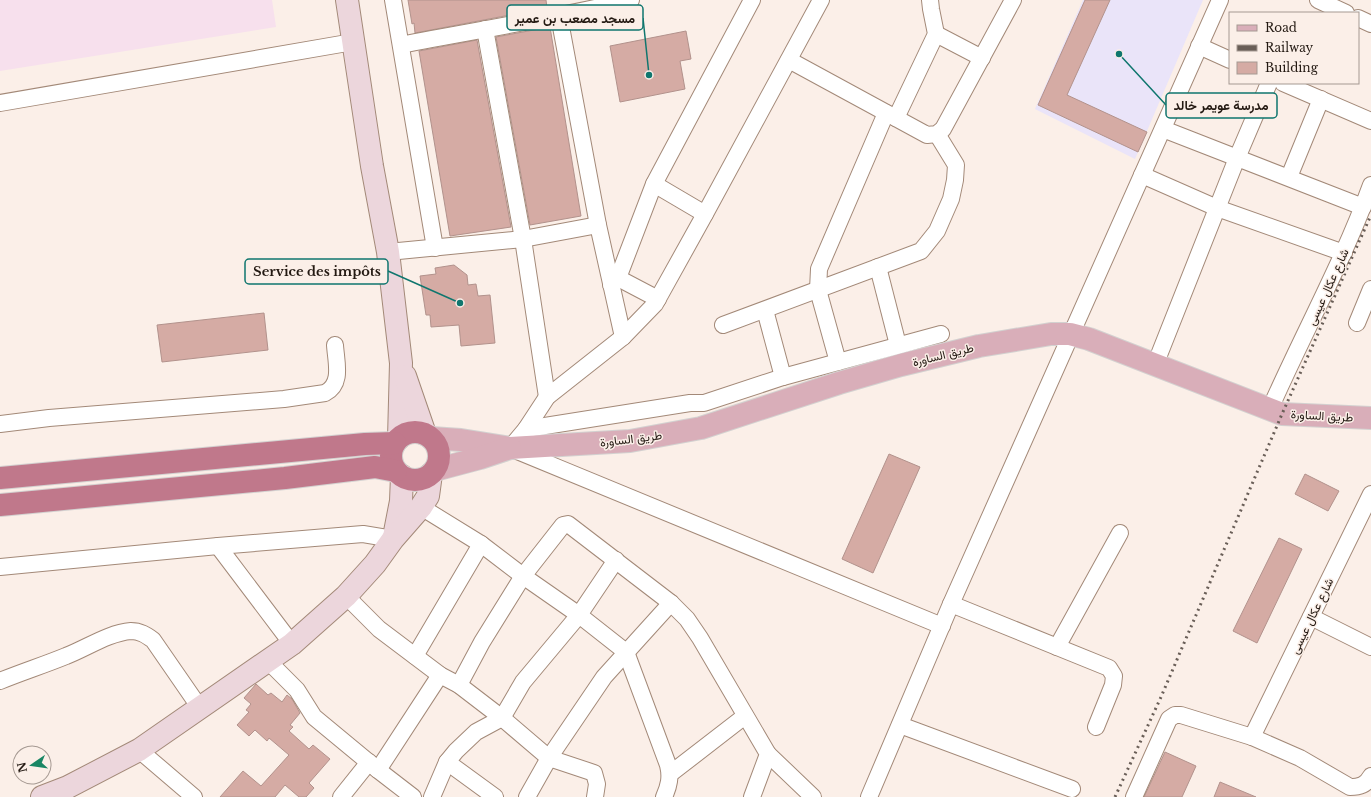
<svg xmlns="http://www.w3.org/2000/svg" width="1371" height="797" font-family="'Libre Baskerville',Vazirmatn,serif">
	<style>
		.industrial { fill: #f7e0ed }
		.education { fill: #eae4f9 }
		.building { fill: #d5aba4; stroke: #b2928c }
		.lines { fill: none; stroke-linecap: round; stroke-linejoin: round }
		.street-casing { stroke: #a38978; stroke-width: 18 }
		.secondary-casing { stroke: #a38978; stroke-width: 24 }
		.primary-casing { stroke: #d3d1d0; stroke-width: 24 }
		.highway-casing { stroke: #d3d1d0; stroke-width: 24 }
		.street { stroke: #fff; stroke-width: 16 }
		.secondary { stroke: #ecd6dc; stroke-width: 22 }
		.primary { stroke: #d9aeb9; stroke-width: 22 }
		.highway { stroke: #c0788b; stroke-width: 22 }
		.rail { stroke: #695e57; stroke-width: 3; stroke-dasharray: 2 4; stroke-linecap: butt }
		.labels { text-anchor: middle; stroke-width: 3; stroke-linejoin: round; paint-order: stroke }
		.street-label { font-size: 12px; fill: #231912; stroke: #fbefe8 }
		.leader { fill: none; stroke: #0f766e; stroke-width: 1.5 }
		.callout-dot { fill: #0f766e; stroke: #fbefe8; stroke-width: 1.5 }
		.callout { fill: #fbefe8; stroke: #0f766e; stroke-width: 1.5 }
		.callout-label { font-size: 13px; text-anchor: middle; font-weight: bold; fill: #231912 }
	</style>
	<rect width="100%" height="100%" fill="#fbefe8"/>
	<polygon class="industrial" points="0,0 272,0 276,27 0,71"/>
	<polygon class="education" points="1083,0 1203,0 1135,159 1035,109"/>
	<g class="building">
		<polygon points="408,0 546,0 547,8 415,33 414,23 412,24"/>
		<polygon points="1085,0 1110,0 1067,95 1147,132 1138,152 1038,105"/>
		<polygon points="550,27 581,216 530,225 496,37"/>
		<polygon points="686,31 691,59 680,61 685,89 620,102 610,46"/>
		<polygon points="477,40 511,227 450,236 419,51"/>
		<polygon points="454,265 467,275 468,285 476,284 478,296 490,295 495,343 461,346 459,325 431,327 430,315 426,315 420,276 436,274 435,268"/>
		<polygon points="264,313 268,350 162,362 157,325"/>
		<polygon points="889,454 920,467 873,573 842,559"/>
		<polygon points="1305,474 1339,491 1328,511 1295,494"/>
		<polygon points="1279,538 1302,549 1257,643 1233,631"/>
		<polygon points="256,684 268,695 271,693 282,702 287,695 292,699 300,713 290,725 293,727 289,731 309,749 313,745 330,759 309,783 314,788 306,797 299,797 285,785 275,797 220,797 243,771 261,786 289,755 269,738 267,741 255,730 249,736 237,725 249,712 246,710 251,704 244,698"/>
		<polygon points="1165,752 1196,766 1182,797 1144,797"/>
		<polygon points="1220,782 1256,797 1214,797"/>
	</g>
	<g class="lines">
		<g class="street-casing">
			<g id="street">
				<polyline points="393,0 435,248"/>
				<polyline points="821,0 705,214 655,304 623,337 547,397 526,429 510,448 942,626"/>
				<polyline points="1318,0 1346,13"/>
				<polyline points="559,16 598,225 623,337"/>
				<polyline points="1358,18 1371,24"/>
				<polyline points="485,29 523,239 547,397"/>
				<polyline points="936,34 982,58"/>
				<path d="M401,45C478,30 555,18 631,0"/>
				<polyline points="1199,46 1230,60"/>
				<polyline points="789,60 927,135 937,134 943,129 1013,0"/>
				<polyline points="1283,83 1371,121"/>
				<polyline points="0,103 353,42"/>
				<polyline points="896,118 936,34 931,9 930,0"/>
				<polyline points="1163,129 1363,207"/>
				<polyline points="1142,175 1217,208 1344,253"/>
				<polyline points="1289,177 1321,99"/>
				<polyline points="654,184 705,214"/>
				<polyline points="388,252 523,239 598,225"/>
				<polyline points="878,267 898,345"/>
				<polyline points="618,278 658,299"/>
				<polyline points="611,285 618,278 654,184 752,0"/>
				<polyline points="765,310 783,377"/>
				<polyline points="1357,323 1371,289"/>
				<polyline points="723,325 921,251 937,231 951,199 955,180 956,165 937,134"/>
				<polyline points="838,362 818,290 819,269 886,113"/>
				<polyline points="1155,365 1237,158 1269,83"/>
				<path d="M1270,409C1303,334 1343,262 1371,185"/>
				<path d="M0,424L49,418L284,399L325,393C343,384 336,362 335,345"/>
				<polyline points="526,429 690,403 704,403 783,377 941,334"/>
				<path d="M421,507L481,544L523,576L579,615L626,652L668,765C671,777 669,786 664,797"/>
				<polyline points="218,546 292,644"/>
				<polyline points="0,567 218,546 363,534 393,539"/>
				<polyline points="346,596 379,629 440,675 459,685 502,718 549,758 594,773 597,784 595,797"/>
				<polyline points="951,604 1109,668 1114,676 1113,685 1096,727"/>
				<polyline points="1311,617 1371,647"/>
				<polyline points="1057,647 1120,533"/>
				<polyline points="415,656 481,544"/>
				<polyline points="268,661 297,690 314,717 378,770 413,797"/>
				<path d="M0,681C22,672 44,665 66,656C87,648 108,633 131,631C140,631 146,635 153,640L200,708"/>
				<polyline points="459,685 482,642 523,576 563,525 568,524 671,603 687,619 700,638 768,754 752,797"/>
				<polyline points="900,725 1072,789"/>
				<polyline points="1252,737 1371,494"/>
				<polyline points="139,750 194,797"/>
				<polyline points="768,754 813,797"/>
				<polyline points="447,762 495,797"/>
				<polyline points="378,770 440,675"/>
				<polyline points="670,774 745,716"/>
				<polyline points="341,797 369,762"/>
				<polyline points="432,797 447,762 456,751 476,732 502,718 523,682 579,615 616,560"/>
				<polyline points="527,797 549,758 604,677 671,603"/>
				<polyline points="869,797 951,604 1220,0"/>
				<path d="M1134,797L1169,719L1175,715H1181L1252,737L1300,758L1350,787C1360,787 1366,785 1371,776"/>
			</g>
		</g>
		<g class="secondary-casing">
			<g id="secondary">
				<polyline points="347,0 372,166 388,252 401,363 399,438"/>
				<polyline points="405,376 425,434"/>
				<polyline points="394,537 401,501 402,476"/>
				<polyline points="42,797 68,787 139,750 292,644 346,596 375,564 393,539 421,507 428,496 431,474"/>
			</g>
		</g>
		<g class="primary-casing">
			<g id="primary">
				<polyline points="431,438 461,440 510,448 630,441 701,428 839,383 901,365 979,346 1051,334 1070,334 1089,339 1282,414 1371,418"/>
				<polyline points="435,470 480,458 510,448"/>
			</g>
		</g>
		<g class="highway-casing">
			<g id="highway">
				<circle cx="415" cy="456" r="24"/>
				<polyline points="0,478 365,444 395,443"/>
				<polyline points="0,505 285,478 375,467 396,471"/>
			</g>
		</g>
		<use href="#street" class="street"/>
		<use href="#secondary" class="secondary"/>
		<use href="#primary" class="primary"/>
		<use href="#highway" class="highway"/>
		<polyline class="rail" points="1115,797 1161,697 1282,414 1371,215"/>
	</g>
	<g class="labels">
		<g class="street-label">
			<text transform="translate(1328 287) rotate(-65)" y="4">شارع عكال عيسى</text>
			<text transform="translate(943 355) rotate(-14)" y="4">طريق الساورة</text>
			<text transform="translate(1322 416) rotate(3)" y="4">طريق الساورة</text>
			<text transform="translate(631 439) rotate(-7)" y="4">طريق الساورة</text>
			<text transform="translate(1312 616) rotate(-64)" y="4">شارع عكال عيسى</text>
		</g>
	</g>
	<path class="leader" d="M649 75L643 18M1119 54L1166 105M460 303L388 271"/>
	<g class="callout-dot">
		<circle cx="649" cy="75" r="4"/>
		<circle cx="1119" cy="54" r="4"/>
		<circle cx="460" cy="303" r="4"/>
	</g>
	<g class="callout">
		<rect x="507" y="5" width="136" height="25" rx="4"/>
		<rect x="1166" y="93" width="111" height="25" rx="4"/>
		<rect x="245" y="259" width="143" height="25" rx="4"/>
	</g>
	<g class="callout-label">
		<text x="575" y="23">مسجد مصعب بن عمير</text>
		<text x="1221" y="110">مدرسة عويمر خالد</text>
		<text x="317" y="276">Service des impôts</text>
	</g>
	<rect x="1229" y="12" width="130" height="72" fill="#fbefe8" stroke="#a59992"/>
	<rect x="1237" y="25" width="20" height="6" fill="#d9aeb9" stroke="#a59992"/>
	<text x="1265" y="32" font-size="12" fill="#231912">Road</text>
	<rect x="1237" y="45" width="20" height="6" fill="#695e57" stroke="#a59992"/>
	<text x="1265" y="52" font-size="12" fill="#231912">Railway</text>
	<rect x="1237" y="62" width="20" height="12" fill="#d5aba4" stroke="#a59992"/>
	<text x="1265" y="72" font-size="12" fill="#231912">Building</text>
	<g transform="translate(32 765) rotate(257)"><circle r="19" fill="#fbefe8" stroke="#a59992"/>
	<path d="M0-3L7 15L0 10L-7 15Z" fill="#198664"/>
	<text y="-6" font-size="11" font-weight="bold" text-anchor="middle" fill="#231912">N</text>
	</g>
</svg>
